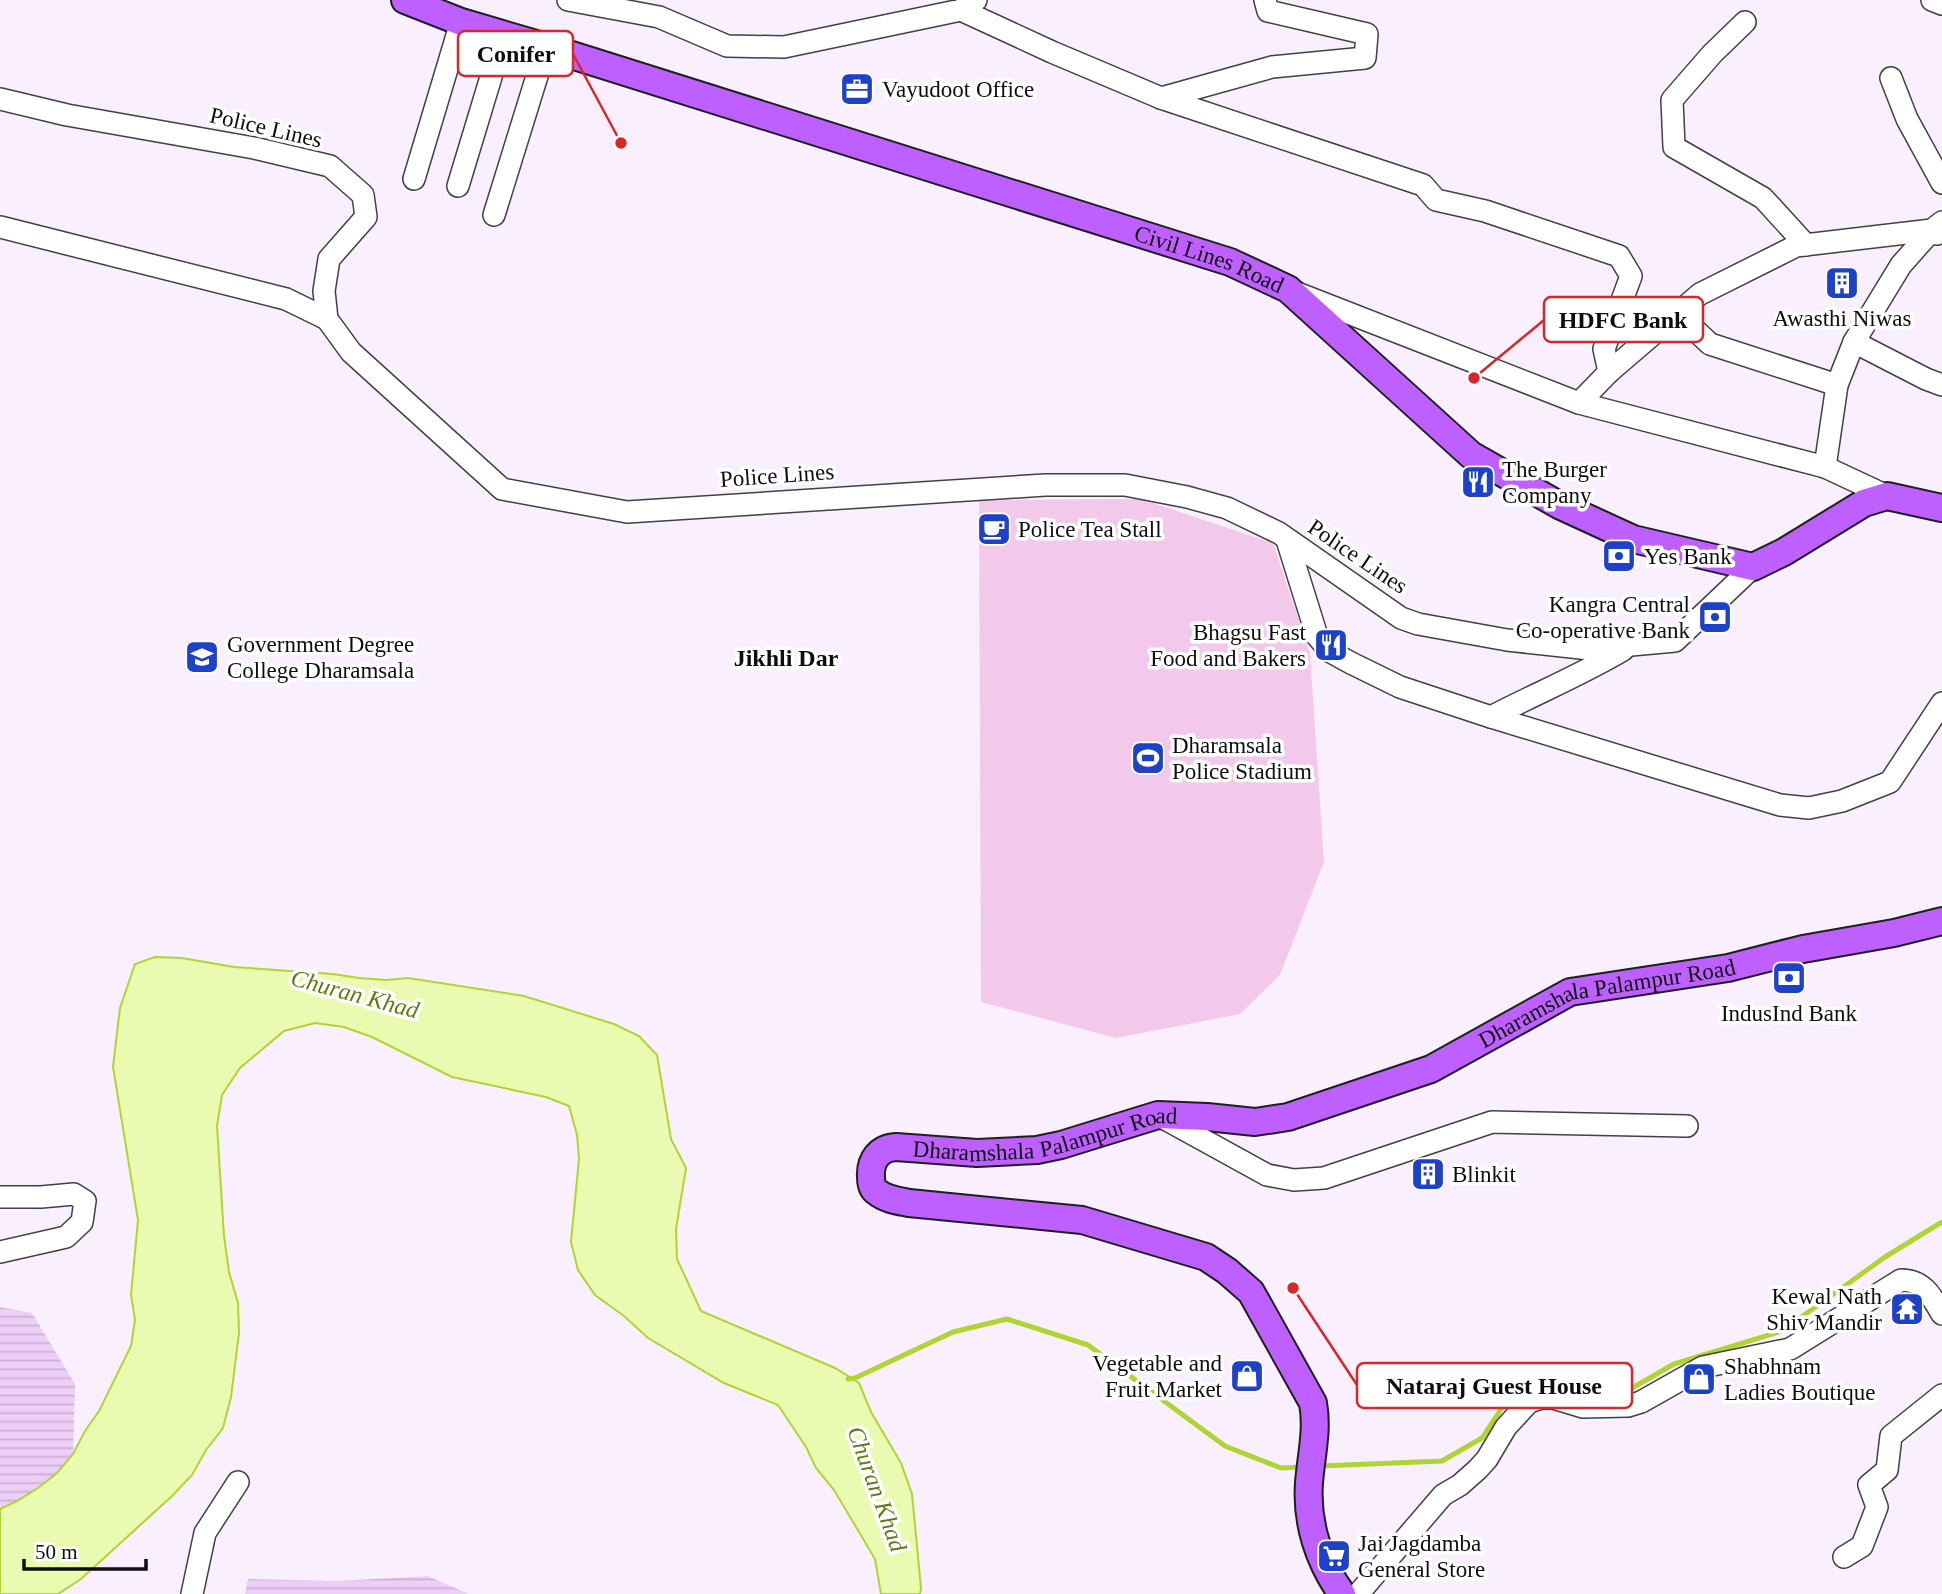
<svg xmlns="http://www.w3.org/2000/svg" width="1942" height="1594" font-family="Georgia,serif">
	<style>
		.farmland { fill: url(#farmland-rules) }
		.pitch { fill: #f3c9eb }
		.water { fill: #eafab1; stroke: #afd533; stroke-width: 2 }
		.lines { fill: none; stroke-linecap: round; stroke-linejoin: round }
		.stream { stroke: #afd533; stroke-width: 5 }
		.minor-casing { stroke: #414141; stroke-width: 24 }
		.major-casing { stroke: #1f1f1f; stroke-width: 30 }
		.minor { stroke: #fff; stroke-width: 21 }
		.major { stroke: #be5fff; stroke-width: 26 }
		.labels { text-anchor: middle; stroke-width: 7; stroke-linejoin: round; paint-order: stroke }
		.poi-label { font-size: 23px; fill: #0e0e0e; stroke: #fff; text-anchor: start }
		.street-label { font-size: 23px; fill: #0e0e0e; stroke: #fff }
		.neighbourhood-label { font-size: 24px; font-weight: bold; fill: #0e0e0e; stroke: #fff }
		.water-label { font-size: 24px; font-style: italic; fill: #5d7b10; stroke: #fff }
		.leader { fill: none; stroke: #d62828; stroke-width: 2.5 }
		.callout-dot { fill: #d62828; stroke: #fff; stroke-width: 2.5 }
		.callout { fill: #fff; stroke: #d62828; stroke-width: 2.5 }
		.callout-label { font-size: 24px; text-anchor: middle; font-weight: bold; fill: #0e0e0e }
	</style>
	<defs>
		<pattern id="farmland-rules" width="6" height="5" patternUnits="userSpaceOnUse" patternTransform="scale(1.75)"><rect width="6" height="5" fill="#edcef7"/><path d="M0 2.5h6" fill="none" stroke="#cab0d3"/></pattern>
	</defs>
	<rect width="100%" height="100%" fill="#f9efff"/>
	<g class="farmland">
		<polygon points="0,1307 32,1313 75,1384 73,1454 57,1473 38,1488 17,1501 0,1509"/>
		<polygon points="428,1576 469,1594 245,1594 248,1579 338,1581"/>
	</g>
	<polygon class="pitch" points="1141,499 1273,543 1310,653 1324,862 1280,975 1240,1014 1116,1038 981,1002 979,500"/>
	<polygon class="water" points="155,957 182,958 234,967 333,974 359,978 386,980 408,978 524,996 614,1024 639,1036 657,1055 671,1139 686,1168 676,1229 677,1259 701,1311 835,1368 859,1383 871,1412 901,1463 912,1494 921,1588 920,1594 881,1594 875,1559 834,1490 816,1468 806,1447 778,1405 724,1383 648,1338 624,1316 595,1295 578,1270 571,1242 579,1159 577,1135 569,1106 546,1097 452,1077 372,1037 344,1027 315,1023 284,1031 240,1068 222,1095 217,1126 224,1236 229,1272 238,1303 239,1333 231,1397 223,1428 206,1450 192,1475 172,1496 81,1579 58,1594 0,1594 0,1509 17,1501 38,1488 57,1473 73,1454 85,1431 99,1411 131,1346 135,1320 131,1295 138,1220 113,1067 120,1008 135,964"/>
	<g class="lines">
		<g class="stream">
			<polyline points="848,1379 855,1378 953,1332 1007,1319 1088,1345 1225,1446 1281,1468 1303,1467"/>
			<polyline points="1320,1466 1442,1461 1482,1438 1507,1400 1526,1387 1544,1383 1625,1392 1674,1364 1782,1331 1885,1257 1942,1222"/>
		</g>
		<g class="minor-casing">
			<g id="minor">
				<polyline points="568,0 659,17 727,46 784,47 961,10 976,0"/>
				<polyline points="1932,0 1942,4"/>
				<polyline points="961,10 1052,52 1161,98 1272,67 1365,58 1367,34 1268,11 1265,0"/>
				<polyline points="1745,22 1712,54 1672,100 1674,147 1763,198 1806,245"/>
				<polyline points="1891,78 1907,119 1942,183"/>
				<polyline points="1161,98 1423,185 1436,200 1485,211 1619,256 1631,276 1604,349 1609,372"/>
				<polyline points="0,99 67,115 254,148 330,166 363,195 366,217 329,259 324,291 327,319 351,352 502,489 627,512 1045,485 1125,485 1187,497 1227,508 1279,533 1401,618 1418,624 1507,640 1590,649 1611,649 1631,645 1675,641 1753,567"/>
				<polyline points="414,179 461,22"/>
				<polyline points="458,186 504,34"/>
				<polyline points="494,215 546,47"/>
				<polyline points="0,227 286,299 327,319"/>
				<polyline points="1297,293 1579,403 1825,467 1887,496"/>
				<polyline points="1678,314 1710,344 1837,385"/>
				<polyline points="1854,342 1926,379 1942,385"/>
				<polyline points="1579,403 1609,372 1700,294 1796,246 1932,230 1942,222"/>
				<polyline points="1825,467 1837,385 1854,342 1901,265 1932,230 1937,234"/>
				<polyline points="1287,540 1317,636 1331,652 1351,663 1400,687 1491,717 1780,805 1809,808 1842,801 1890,782 1942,703"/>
				<path d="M1491,717C1535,694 1581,675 1623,650"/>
				<polyline points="1158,1115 1267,1175 1294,1180 1324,1178 1492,1122 1687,1126"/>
				<polyline points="0,1197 41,1197 74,1194 85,1201 82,1222 66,1237 0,1252"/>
				<polyline points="1844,1557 1862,1546 1877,1507 1869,1485 1887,1470 1891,1436 1942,1395"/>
				<polyline points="192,1594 205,1533 238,1482"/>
				<path d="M1358,1594L1443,1495L1460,1485L1478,1469L1487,1459L1506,1427L1529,1402L1541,1398H1553L1583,1407L1628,1406L1641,1402L1703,1367L1790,1349L1901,1280C1924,1280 1932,1297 1942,1314"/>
			</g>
		</g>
		<g class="major-casing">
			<g id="major">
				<path id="s1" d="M405,0L461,22L546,47L1230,262L1288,289L1471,455L1559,505L1633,539L1753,567L1784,552L1864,503L1887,496L1942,508"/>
				<path id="s2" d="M1342,1594C1319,1562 1306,1523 1309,1483C1311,1456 1318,1430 1313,1403L1251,1292L1227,1271L1206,1257L1082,1220L909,1203C899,1201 885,1199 877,1192C872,1189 871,1183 871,1177C870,1160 879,1148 896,1147L977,1153L1037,1150L1061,1145L1158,1115L1207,1117L1255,1122L1288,1117L1431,1069L1570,992L1728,968L1803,949L1894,933L1942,921"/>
			</g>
		</g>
		<use href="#minor" class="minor"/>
		<use href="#major" class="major"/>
	</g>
	<defs>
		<g id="office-square" transform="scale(1.75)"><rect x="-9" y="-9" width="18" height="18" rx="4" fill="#1d41c7" stroke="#fff"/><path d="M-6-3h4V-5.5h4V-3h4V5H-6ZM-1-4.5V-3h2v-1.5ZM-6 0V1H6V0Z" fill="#fff"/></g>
		<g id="building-square" transform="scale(1.75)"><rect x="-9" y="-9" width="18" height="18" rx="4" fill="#1d41c7" stroke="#fff"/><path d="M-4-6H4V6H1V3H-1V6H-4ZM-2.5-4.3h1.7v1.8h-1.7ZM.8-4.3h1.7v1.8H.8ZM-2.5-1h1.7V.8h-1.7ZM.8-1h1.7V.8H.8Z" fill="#fff"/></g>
		<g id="restaurant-square" transform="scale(1.75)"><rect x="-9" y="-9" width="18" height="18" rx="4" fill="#1d41c7" stroke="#fff"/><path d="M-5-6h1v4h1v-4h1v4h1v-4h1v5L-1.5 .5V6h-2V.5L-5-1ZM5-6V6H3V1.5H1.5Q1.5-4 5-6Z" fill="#fff"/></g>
		<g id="cafe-square" transform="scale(1.75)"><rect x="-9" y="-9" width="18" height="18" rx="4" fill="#1d41c7" stroke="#fff"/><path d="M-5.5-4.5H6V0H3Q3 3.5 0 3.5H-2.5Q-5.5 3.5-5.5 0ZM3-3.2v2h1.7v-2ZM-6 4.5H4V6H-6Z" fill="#fff"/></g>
		<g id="bank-square" transform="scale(1.75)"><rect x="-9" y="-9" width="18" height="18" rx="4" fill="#1d41c7" stroke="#fff"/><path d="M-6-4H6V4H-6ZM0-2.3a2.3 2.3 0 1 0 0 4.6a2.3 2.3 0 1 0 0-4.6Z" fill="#fff"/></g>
		<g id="university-square" transform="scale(1.75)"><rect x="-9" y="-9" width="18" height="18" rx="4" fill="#1d41c7" stroke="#fff"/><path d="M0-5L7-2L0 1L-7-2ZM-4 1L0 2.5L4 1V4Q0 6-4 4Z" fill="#fff"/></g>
		<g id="stadium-square" transform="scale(1.75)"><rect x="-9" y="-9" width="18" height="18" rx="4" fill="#1d41c7" stroke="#fff"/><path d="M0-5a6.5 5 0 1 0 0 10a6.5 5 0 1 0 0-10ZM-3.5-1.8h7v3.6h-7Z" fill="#fff"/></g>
		<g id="temple-square" transform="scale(1.75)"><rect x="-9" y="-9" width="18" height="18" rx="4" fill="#1d41c7" stroke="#fff"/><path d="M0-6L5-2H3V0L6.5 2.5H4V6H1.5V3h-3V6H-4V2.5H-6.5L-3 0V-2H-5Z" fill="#fff"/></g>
		<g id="shop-square" transform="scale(1.75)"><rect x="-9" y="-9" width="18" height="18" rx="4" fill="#1d41c7" stroke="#fff"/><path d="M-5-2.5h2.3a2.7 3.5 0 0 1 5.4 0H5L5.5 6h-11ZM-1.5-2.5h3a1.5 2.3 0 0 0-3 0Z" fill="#fff"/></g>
		<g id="supermarket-square" transform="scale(1.75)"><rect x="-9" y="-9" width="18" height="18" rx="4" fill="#1d41c7" stroke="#fff"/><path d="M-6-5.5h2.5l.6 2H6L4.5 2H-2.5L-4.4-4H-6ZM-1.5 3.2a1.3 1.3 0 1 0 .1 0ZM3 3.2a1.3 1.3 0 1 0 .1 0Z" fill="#fff"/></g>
	</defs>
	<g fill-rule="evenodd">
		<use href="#office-square" x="857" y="89"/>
		<use href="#building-square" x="1842" y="283"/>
		<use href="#restaurant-square" x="1478" y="482"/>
		<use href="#cafe-square" x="994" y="529"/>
		<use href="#bank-square" x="1619" y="556"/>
		<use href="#bank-square" x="1715" y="617"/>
		<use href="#restaurant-square" x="1331" y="645"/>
		<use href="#university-square" x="202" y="657"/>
		<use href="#stadium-square" x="1148" y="758"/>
		<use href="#bank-square" x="1789" y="978"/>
		<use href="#building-square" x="1428" y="1174"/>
		<use href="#temple-square" x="1907" y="1309"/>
		<use href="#shop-square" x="1247" y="1376"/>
		<use href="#shop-square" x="1699" y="1379"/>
		<use href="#supermarket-square" x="1334" y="1556"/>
	</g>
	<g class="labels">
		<g class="poi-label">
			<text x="882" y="97">Vayudoot Office</text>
			<text x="1842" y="326" text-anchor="middle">Awasthi Niwas</text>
			<text x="1502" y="477">The Burger<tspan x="1502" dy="26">Company</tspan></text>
			<text x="1018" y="537">Police Tea Stall</text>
			<text x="1644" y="564">Yes Bank</text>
			<text x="1690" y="612" text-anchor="end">Kangra Central<tspan x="1690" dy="26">Co-operative Bank</tspan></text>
			<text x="1306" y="640" text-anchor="end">Bhagsu Fast<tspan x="1306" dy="26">Food and Bakers</tspan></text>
			<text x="227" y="652">Government Degree<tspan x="227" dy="26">College Dharamsala</tspan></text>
			<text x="1172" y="753">Dharamsala<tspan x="1172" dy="26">Police Stadium</tspan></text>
			<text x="1789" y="1021" text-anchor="middle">IndusInd Bank</text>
			<text x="1452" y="1182">Blinkit</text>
			<text x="1882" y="1304" text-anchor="end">Kewal Nath<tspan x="1882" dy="26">Shiv Mandir</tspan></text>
			<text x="1222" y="1371" text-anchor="end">Vegetable and<tspan x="1222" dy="26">Fruit Market</tspan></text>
			<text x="1724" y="1374">Shabhnam<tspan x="1724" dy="26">Ladies Boutique</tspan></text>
			<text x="1358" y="1551">Jai Jagdamba<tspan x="1358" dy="26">General Store</tspan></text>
		</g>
		<g class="street-label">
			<text transform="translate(266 127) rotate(13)" y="8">Police Lines</text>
			<text dy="8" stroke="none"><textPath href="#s1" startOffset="845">Civil Lines Road</textPath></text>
			<text transform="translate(777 475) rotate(-4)" y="8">Police Lines</text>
			<text transform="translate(1358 556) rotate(34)" y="8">Police Lines</text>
			<text dy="8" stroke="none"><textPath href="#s2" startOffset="1521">Dharamshala Palampur Road</textPath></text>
			<text dy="8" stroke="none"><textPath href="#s2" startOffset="933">Dharamshala Palampur Road</textPath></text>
		</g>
		<g class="neighbourhood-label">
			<text x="786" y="666">Jikhli Dar</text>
		</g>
		<g class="water-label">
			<text transform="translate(355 994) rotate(15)" y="8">Churan Khad</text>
			<text transform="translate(877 1489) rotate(70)" y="8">Churan Khad</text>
		</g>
	</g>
	<path class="leader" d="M621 143L573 54M1474 378L1544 320M1293 1288L1357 1385"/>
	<g class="callout-dot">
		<circle cx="621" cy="143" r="7"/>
		<circle cx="1474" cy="378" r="7"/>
		<circle cx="1293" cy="1288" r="7"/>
	</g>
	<g class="callout">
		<rect x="458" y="31" width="115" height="45" rx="7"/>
		<rect x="1544" y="297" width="159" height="45" rx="7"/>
		<rect x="1357" y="1363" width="275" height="45" rx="7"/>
	</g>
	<g class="callout-label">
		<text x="516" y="62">Conifer</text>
		<text x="1623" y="328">HDFC Bank</text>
		<text x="1494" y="1394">Nataraj Guest House</text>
	</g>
	<path d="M24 1559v10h122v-10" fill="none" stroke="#0e0e0e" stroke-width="3.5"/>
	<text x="35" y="1559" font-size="21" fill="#0e0e0e" stroke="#ffffff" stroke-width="5" paint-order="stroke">50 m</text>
</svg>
